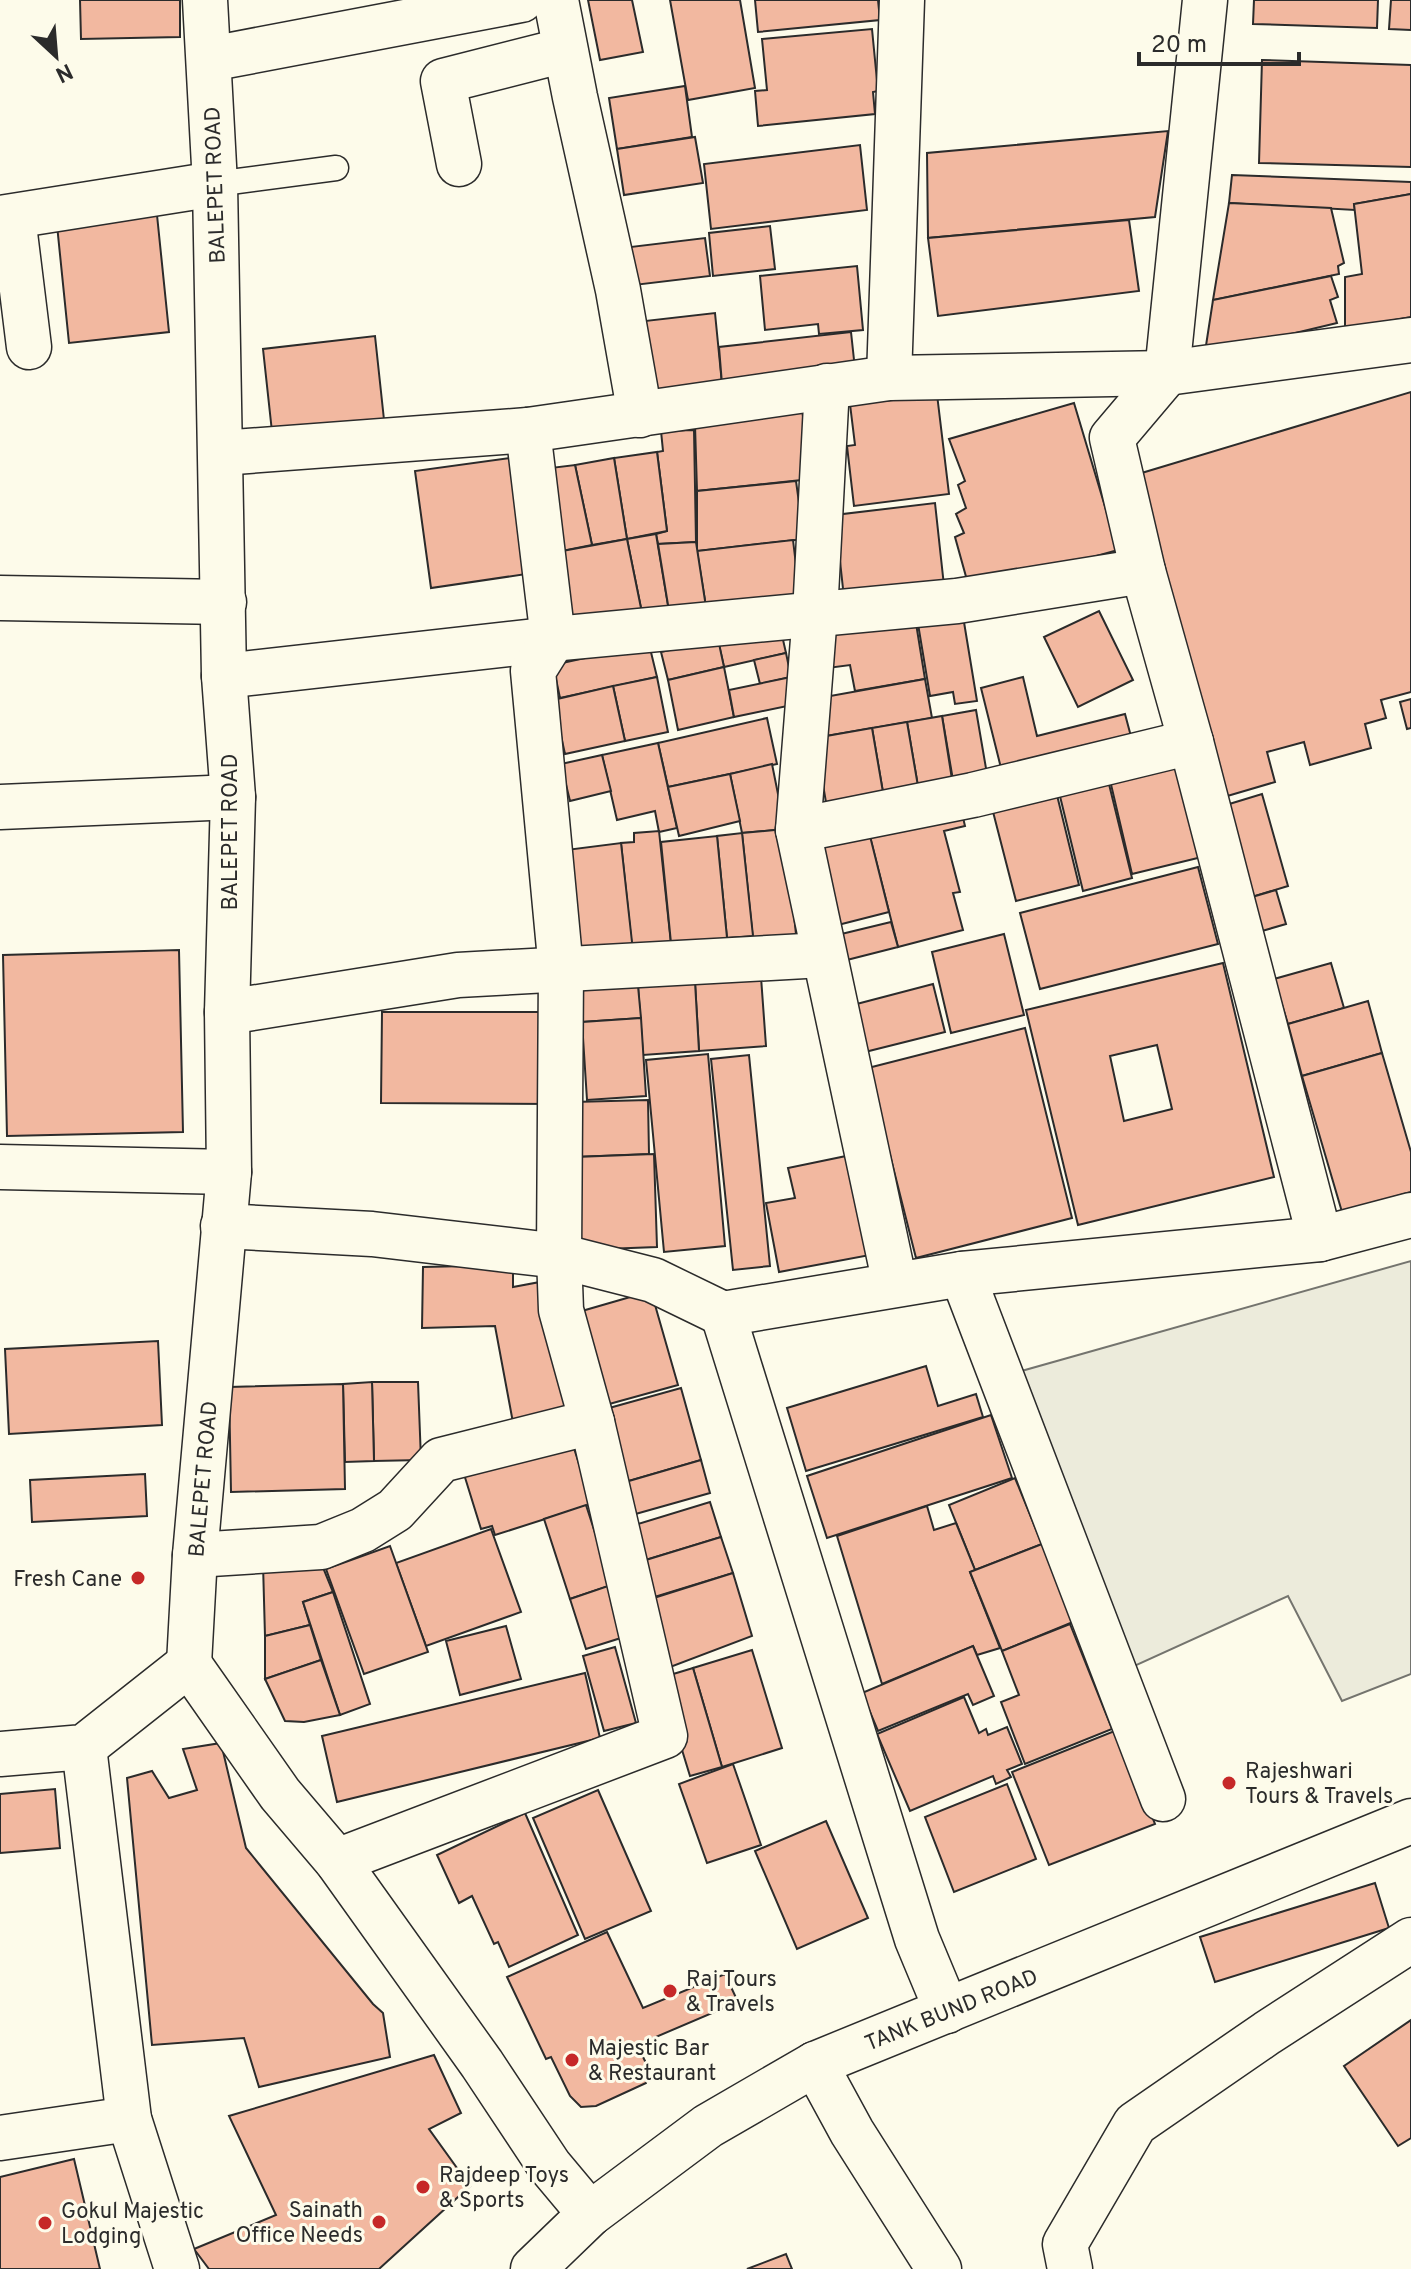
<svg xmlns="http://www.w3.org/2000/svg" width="1411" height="2269" font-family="Overpass,sans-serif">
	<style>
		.green { fill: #ecebdb; stroke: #74746e; stroke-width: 2 }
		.building { fill: #f2b8a0; stroke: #2b2b2b; stroke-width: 2; fill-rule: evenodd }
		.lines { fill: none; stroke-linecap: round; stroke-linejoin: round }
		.lane-casing { stroke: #2b2b2b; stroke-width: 27 }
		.street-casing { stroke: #2b2b2b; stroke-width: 47 }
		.secondary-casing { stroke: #2b2b2b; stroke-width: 47 }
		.primary-casing { stroke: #2b2b2b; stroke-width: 47 }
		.lane { stroke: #fdfbea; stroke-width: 24 }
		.street { stroke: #fdfbea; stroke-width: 44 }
		.secondary { stroke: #fdfbea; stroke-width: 44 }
		.primary { stroke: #fdfbea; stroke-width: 44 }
		.poi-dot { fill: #c62828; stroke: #fdfbea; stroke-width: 3 }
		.labels { text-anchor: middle; stroke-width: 6; stroke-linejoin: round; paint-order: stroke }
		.street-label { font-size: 22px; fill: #2b2b2b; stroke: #fdfbea }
		.poi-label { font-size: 22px; fill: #2b2b2b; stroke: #fdfbea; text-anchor: start }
	</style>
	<rect width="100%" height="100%" fill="#fdfbea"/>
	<polygon class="green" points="1411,1261 1411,1674 1342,1701 1288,1596 1130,1668 1018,1372"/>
	<g class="building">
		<polygon points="80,0 180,0 180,37 81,39"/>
		<polygon points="588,0 632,0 643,52 600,60"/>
		<polygon points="670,0 740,0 755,88 688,100"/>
		<polygon points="755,0 878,0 880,20 758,32"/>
		<polygon points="1254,0 1378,0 1377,28 1253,24"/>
		<polygon points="1391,0 1411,0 1411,30 1389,29"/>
		<polygon points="872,29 878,91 873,92 875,114 758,126 755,91 767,90 762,39"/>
		<polygon points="1262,60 1411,65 1411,167 1259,163"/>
		<polygon points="685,86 692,137 617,149 609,98"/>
		<polygon points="1168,131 1155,217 928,238 927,153"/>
		<polygon points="695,137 703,183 624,195 617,149"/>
		<polygon points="860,145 867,210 711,229 704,164"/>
		<polygon points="1232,175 1411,182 1411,194 1354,204 1355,210 1229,203"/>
		<polygon points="1411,194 1411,317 1345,329 1345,277 1362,274 1354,204"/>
		<polygon points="1229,203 1331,208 1344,263 1338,266 1339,274 1213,300"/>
		<polygon points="157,215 169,332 69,343 57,225"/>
		<polygon points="1129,220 1139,291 938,316 928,238"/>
		<polygon points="770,226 775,269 713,276 709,233"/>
		<polygon points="705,238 710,276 626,286 622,248"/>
		<polygon points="857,266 863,330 819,334 818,324 765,330 760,276"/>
		<polygon points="1331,276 1338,297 1330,300 1337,323 1266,340 1203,365 1213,300"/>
		<polygon points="715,313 722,384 649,392 636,322"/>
		<polygon points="851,332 855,369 722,384 719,347"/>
		<polygon points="375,336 385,429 273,441 263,349"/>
		<polygon points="936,386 949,494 854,506 847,446 855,445 849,396"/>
		<polygon points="1411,392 1411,692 1381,700 1386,718 1365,724 1371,748 1310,765 1304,742 1267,752 1275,782 1224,797 1135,475"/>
		<polygon points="1074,403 1118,550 970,591 955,537 964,533 956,514 966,508 958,485 965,481 949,439"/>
		<polygon points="802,409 811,479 697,491 695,425"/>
		<polygon points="694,430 696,542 658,544 656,534 667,531 657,452 663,451 661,431"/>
		<polygon points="657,452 667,531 627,539 614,458"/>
		<polygon points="517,457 533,573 431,588 415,471"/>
		<polygon points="614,458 627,539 592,545 575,465"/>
		<polygon points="575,465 592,545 557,552 542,469"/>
		<polygon points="796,481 804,539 697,551 697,491"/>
		<polygon points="935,503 945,595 845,607 835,515"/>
		<polygon points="656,534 669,611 642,613 627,539"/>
		<polygon points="627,539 642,613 572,630 557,552"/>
		<polygon points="793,540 801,607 706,607 697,551"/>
		<polygon points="696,542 706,607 669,611 658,544"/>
		<polygon points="962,610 977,701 955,704 953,692 930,696 917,618"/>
		<polygon points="1099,611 1133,680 1078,707 1044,637"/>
		<polygon points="915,617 925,679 855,691 850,665 828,668 823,634"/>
		<polygon points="779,622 786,653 724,667 717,636"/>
		<polygon points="718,639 724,667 668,680 661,652"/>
		<polygon points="649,644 657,677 560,698 553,665"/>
		<polygon points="786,653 791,677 760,684 754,660"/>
		<polygon points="724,667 734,717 678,730 668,680"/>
		<polygon points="657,677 668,732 625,741 613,686"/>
		<polygon points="791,677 797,704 734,717 729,690"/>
		<polygon points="1023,677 1037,736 1125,714 1133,744 1003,776 981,688"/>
		<polygon points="925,679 932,718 826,736 819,698"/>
		<polygon points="613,686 625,741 565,754 553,700"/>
		<polygon points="1411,699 1411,728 1407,729 1400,702"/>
		<polygon points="976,710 988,780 954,786 942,716"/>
		<polygon points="942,716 954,792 920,798 907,722"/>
		<polygon points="767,718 777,764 668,787 658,743"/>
		<polygon points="907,722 920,798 885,804 872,728"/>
		<polygon points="872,728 885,804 828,814 815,738"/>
		<polygon points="658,743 677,828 659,832 655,811 617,820 602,755"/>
		<polygon points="602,755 611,791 570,801 561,764"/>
		<polygon points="1182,758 1206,856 1132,874 1109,776"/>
		<polygon points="772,764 785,829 742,833 730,774"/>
		<polygon points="730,774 740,821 679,836 668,787"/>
		<polygon points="1107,776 1132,878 1083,891 1058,788"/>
		<polygon points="1055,787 1079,885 1016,901 991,804"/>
		<polygon points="1262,794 1288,886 1252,897 1226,805"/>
		<polygon points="960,805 965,826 944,831 960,892 953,893 963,930 898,947 868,829"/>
		<polygon points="867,824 889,912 830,927 808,838"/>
		<polygon points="785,829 797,944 754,949 742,833"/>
		<polygon points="659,831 672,953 633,957 621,843 634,842 634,833"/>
		<polygon points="742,833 753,936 727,938 717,836"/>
		<polygon points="717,836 728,948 672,953 661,842"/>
		<polygon points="621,843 633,951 569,958 558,851"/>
		<polygon points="1198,867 1218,944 1040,989 1020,913"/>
		<polygon points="1276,890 1286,924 1262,931 1252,897"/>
		<polygon points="891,922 898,947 839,962 833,936"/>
		<polygon points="1004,934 1024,1015 951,1033 932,952"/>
		<polygon points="179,950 183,1132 7,1136 3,955"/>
		<path d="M1223,963L1274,1177L1078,1225L1026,1010ZM1157,1045L1172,1109L1124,1121L1110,1056Z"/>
		<polygon points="1331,963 1344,1008 1288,1024 1274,979"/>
		<polygon points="761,977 766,1046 699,1051 695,982"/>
		<polygon points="695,982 699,1051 643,1055 638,986"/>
		<polygon points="933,984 945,1032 861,1053 849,1006"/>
		<polygon points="638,986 641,1018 582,1022 581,989"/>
		<polygon points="1368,1001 1382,1053 1302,1076 1288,1024"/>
		<polygon points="382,1012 555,1012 555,1104 381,1103"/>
		<polygon points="641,1018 646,1096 587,1100 582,1022"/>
		<polygon points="1025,1028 1072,1218 916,1258 868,1068"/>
		<polygon points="1382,1053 1411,1152 1411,1192 1342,1212 1302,1076"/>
		<polygon points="708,1054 725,1246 664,1252 646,1060"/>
		<polygon points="749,1055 770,1266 733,1270 711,1059"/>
		<polygon points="648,1100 649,1154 575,1157 573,1102"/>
		<polygon points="654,1154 657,1247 578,1250 575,1157"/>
		<polygon points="851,1155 870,1255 779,1272 766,1203 795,1198 788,1168"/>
		<polygon points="513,1265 513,1287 540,1282 574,1416 514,1428 495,1326 422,1328 423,1267"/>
		<polygon points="651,1291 678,1385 602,1406 575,1313"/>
		<polygon points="158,1341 162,1425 9,1434 5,1349"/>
		<polygon points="926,1366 938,1406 976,1394 983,1417 806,1471 787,1408"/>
		<polygon points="372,1382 418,1382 421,1460 374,1461"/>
		<polygon points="372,1382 374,1461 345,1462 343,1384"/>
		<polygon points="343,1384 345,1489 231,1492 229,1387"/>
		<polygon points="681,1388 701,1460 622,1483 602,1410"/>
		<polygon points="991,1415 1012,1478 827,1538 807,1476"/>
		<polygon points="570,1436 592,1504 495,1535 492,1526 481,1529 463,1471"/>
		<polygon points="701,1460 710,1493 632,1515 622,1483"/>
		<polygon points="145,1474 147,1516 32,1522 30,1480"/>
		<polygon points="1015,1478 1042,1544 975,1570 949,1505"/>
		<polygon points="710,1502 721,1537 636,1563 625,1528"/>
		<polygon points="586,1505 612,1585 570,1599 544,1519"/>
		<polygon points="927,1506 934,1530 956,1523 975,1570 970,1572 1000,1648 977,1655 973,1646 882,1684 837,1536"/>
		<polygon points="491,1529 521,1612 426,1646 396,1563"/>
		<polygon points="721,1537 733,1573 648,1599 636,1563"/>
		<polygon points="1042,1544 1073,1622 1002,1651 970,1572"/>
		<polygon points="390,1546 428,1652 364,1674 326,1569"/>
		<polygon points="320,1560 333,1592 303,1602 310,1625 265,1636 263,1564"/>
		<polygon points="733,1573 752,1636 665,1669 641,1602"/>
		<polygon points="608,1586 624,1637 586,1649 570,1599"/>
		<polygon points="333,1592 370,1704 340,1715 303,1602"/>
		<polygon points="1070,1624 1112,1729 1025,1764 1001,1702 1019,1695 1002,1651"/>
		<polygon points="310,1625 321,1660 265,1679 265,1636"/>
		<polygon points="506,1626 521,1679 460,1695 446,1641"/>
		<polygon points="973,1646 994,1696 973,1705 968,1694 878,1731 862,1693"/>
		<polygon points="615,1647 636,1723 604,1731 583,1656"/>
		<polygon points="752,1650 782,1748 722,1767 693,1668"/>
		<polygon points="321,1660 340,1715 304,1722 285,1721 265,1679"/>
		<polygon points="693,1668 722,1767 690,1776 660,1678"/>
		<polygon points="585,1673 600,1738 337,1802 322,1736"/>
		<polygon points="964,1697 979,1733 986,1729 988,1735 1007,1727 1022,1764 1007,1770 1011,1777 996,1784 993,1776 910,1811 877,1734"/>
		<polygon points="1117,1730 1155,1824 1049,1865 1012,1772"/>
		<polygon points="221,1743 246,1848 373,2004 383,2013 390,2057 259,2087 244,2038 152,2045 127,1778 152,1771 169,1798 197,1790 183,1749"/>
		<polygon points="733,1764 761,1845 707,1863 679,1784"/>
		<polygon points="1007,1784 1036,1859 954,1892 925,1817"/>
		<polygon points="55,1789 60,1848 0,1853 0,1794"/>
		<polygon points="598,1790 651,1911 585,1939 533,1818"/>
		<polygon points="525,1813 578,1935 509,1967 498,1942 494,1944 472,1896 459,1903 437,1855"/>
		<polygon points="826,1821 868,1918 797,1949 755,1851"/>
		<polygon points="1375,1883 1389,1928 1215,1982 1200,1937"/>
		<polygon points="607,1932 643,2008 725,1974 738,2002 637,2045 649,2069 646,2083 596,2106 581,2107 570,2096 551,2057 546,2059 507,1977"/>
		<polygon points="1411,2020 1411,2138 1398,2146 1344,2066"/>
		<polygon points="434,2055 461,2113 429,2129 470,2186 379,2269 209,2269 194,2249 276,2215 229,2116"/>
		<polygon points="74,2159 100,2269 0,2269 0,2177"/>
		<polygon points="786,2254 792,2269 747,2269"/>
	</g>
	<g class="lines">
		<g class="lane-casing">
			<polyline id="lane" points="215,184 336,168"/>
		</g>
		<g class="street-casing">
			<g id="street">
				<polyline points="556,0 575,97 618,290 640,415"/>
				<polyline points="1205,0 1167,373 1112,438 1143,571 1191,742 1320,1239"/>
				<polyline points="210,59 521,0"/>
				<polyline points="459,164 443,81 565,50"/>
				<polyline points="13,217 29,347"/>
				<polyline points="0,218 215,184"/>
				<polyline points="889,378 902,0"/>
				<polyline points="827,386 815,614 798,830 895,1284"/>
				<polyline points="221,453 528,430 889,378 1167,373 1411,340"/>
				<polyline points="0,598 224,602"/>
				<polyline points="224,676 553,639 957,601 1143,571"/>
				<polyline points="0,807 233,797"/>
				<polyline points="798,830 973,795 1191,742"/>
				<polyline points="227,1012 458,975 823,955"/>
				<polyline points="0,1167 229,1172"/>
				<polyline points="223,1226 372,1234 559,1256 653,1280 723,1314 962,1274 1320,1239 1411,1215"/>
				<polyline points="962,1274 1163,1799"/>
				<polyline points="723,1314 917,1939 947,2011"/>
				<polyline points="195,1555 321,1547 363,1530 395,1510 441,1460 592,1422"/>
				<polyline points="337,1861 665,1736 592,1422 561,1310 559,1256 561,970 533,671 553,639 528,430"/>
			</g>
		</g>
		<g class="secondary-casing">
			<g id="secondary">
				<polyline points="189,1664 195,1555 229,1172 227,1012 233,797 224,676 215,184 205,0"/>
				<polyline points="189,1664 280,1794 337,1861 482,2064 549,2165 590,2214"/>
				<polyline points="84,1747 129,2119 177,2269"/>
				<polyline points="0,1754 84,1747 189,1664"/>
				<polyline points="0,2138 129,2119"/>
			</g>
		</g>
		<g class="primary-casing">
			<g id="primary">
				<polyline points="815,2064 852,2132 939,2269"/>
				<polyline points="533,2269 590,2214 708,2126 815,2064 1411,1821"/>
				<polyline points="1070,2269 1065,2244 1135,2124 1267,2033 1411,1940"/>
			</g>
		</g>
		<use href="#lane" class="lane"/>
		<use href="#street" class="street"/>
		<use href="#secondary" class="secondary"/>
		<use href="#primary" class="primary"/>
	</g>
	<g class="poi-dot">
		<circle cx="138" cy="1578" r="8"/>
		<circle cx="1229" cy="1783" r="8"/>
		<circle cx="670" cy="1991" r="8"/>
		<circle cx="572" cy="2060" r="8"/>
		<circle cx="423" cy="2187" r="8"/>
		<circle cx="379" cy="2222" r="8"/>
		<circle cx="45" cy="2223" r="8"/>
	</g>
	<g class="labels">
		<g class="street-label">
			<text transform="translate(214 185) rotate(-92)" y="8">BALEPET ROAD</text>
			<text transform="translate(229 832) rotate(-90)" y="8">BALEPET ROAD</text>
			<text transform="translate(202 1479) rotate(-85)" y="8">BALEPET ROAD</text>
			<text transform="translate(951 2009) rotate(-22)" y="8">TANK BUND ROAD</text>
		</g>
		<g class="poi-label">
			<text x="122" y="1586" text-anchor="end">Fresh Cane</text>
			<text x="1245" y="1778">Rajeshwari<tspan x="1245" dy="25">Tours &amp; Travels</tspan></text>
			<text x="686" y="1986">Raj Tours<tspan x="686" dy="25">&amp; Travels</tspan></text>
			<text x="588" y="2055">Majestic Bar<tspan x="588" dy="25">&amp; Restaurant</tspan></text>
			<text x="439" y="2182">Rajdeep Toys<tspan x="439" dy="25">&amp; Sports</tspan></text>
			<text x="363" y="2217" text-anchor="end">Sainath<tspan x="363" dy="25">Office Needs</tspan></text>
			<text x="61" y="2218">Gokul Majestic<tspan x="61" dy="25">Lodging</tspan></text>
		</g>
	</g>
	<g transform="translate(56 56) rotate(154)" stroke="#fdfbea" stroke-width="6" paint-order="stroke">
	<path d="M0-6L14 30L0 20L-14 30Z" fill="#2b2b2b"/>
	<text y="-12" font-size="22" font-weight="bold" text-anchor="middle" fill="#2b2b2b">N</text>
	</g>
	<path d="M1139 52v12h160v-12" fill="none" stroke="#2b2b2b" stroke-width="4"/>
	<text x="1151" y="52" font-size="24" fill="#2b2b2b" stroke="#fdfbea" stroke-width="6" paint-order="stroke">20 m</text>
</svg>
